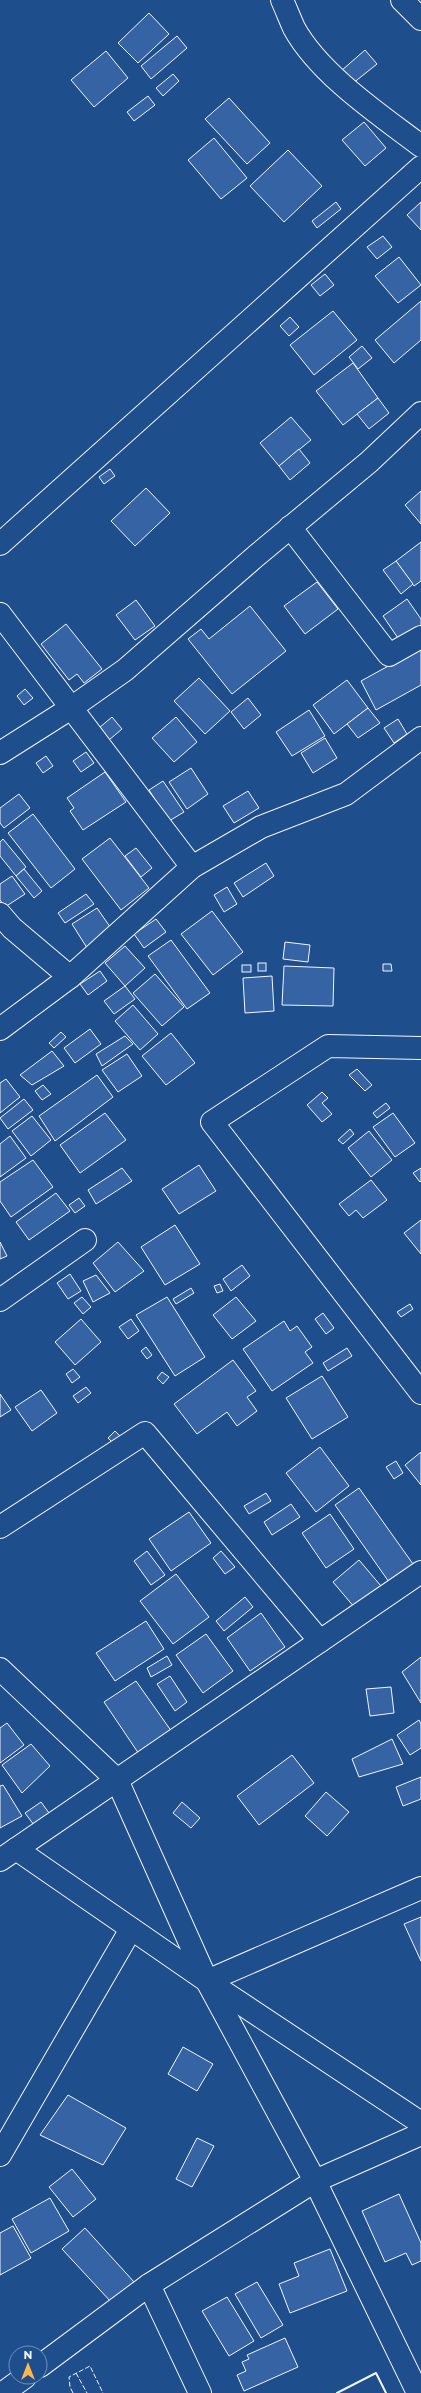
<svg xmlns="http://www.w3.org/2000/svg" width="421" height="2393" font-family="Montserrat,sans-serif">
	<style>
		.building { fill: #3563a3; stroke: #f2f6ff }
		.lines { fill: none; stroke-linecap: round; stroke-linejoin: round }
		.minor-casing { stroke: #f2f6ff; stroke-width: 24 }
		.minor { stroke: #1f4e8c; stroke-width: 22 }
		.fence { stroke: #f2f6ff; stroke-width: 1; stroke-dasharray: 5 2; stroke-linecap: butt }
		.wall { stroke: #f2f6ff; stroke-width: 2 }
	</style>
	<rect width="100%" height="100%" fill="#1f4e8c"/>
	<g class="building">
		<polygon points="149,13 169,34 138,63 118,43"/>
		<polygon points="177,36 187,48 151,79 141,66"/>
		<polygon points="365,50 377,64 352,84 341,71"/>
		<polygon points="106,51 128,78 94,107 71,80"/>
		<polygon points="173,74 179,81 163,96 156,88"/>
		<polygon points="148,96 155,105 134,121 127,112"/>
		<polygon points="229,98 270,143 247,164 205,119"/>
		<polygon points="364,122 386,148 365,166 342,140"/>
		<polygon points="214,138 247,178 221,199 188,160"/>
		<polygon points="288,150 322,186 284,222 250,186"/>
		<polygon points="336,202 341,209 317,228 312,221"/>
		<polygon points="421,202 421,230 407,215"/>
		<polygon points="383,236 392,247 377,259 367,247"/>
		<polygon points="399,257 421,285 398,303 375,276"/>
		<polygon points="325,274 334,285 320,296 311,285"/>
		<polygon points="421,301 421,340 394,363 375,340"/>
		<polygon points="333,311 357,340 314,375 290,345"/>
		<polygon points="290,317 299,327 289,336 280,326"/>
		<polygon points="362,346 372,358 358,369 349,357"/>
		<polygon points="353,363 378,398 343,425 316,391"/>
		<polygon points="378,398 389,413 369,429 357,414"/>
		<polygon points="291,417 311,440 279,466 260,443"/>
		<polygon points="299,449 310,463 290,480 279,466"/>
		<polygon points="110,469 115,476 104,484 99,477"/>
		<polygon points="146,488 170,513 135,546 111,521"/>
		<polygon points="421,491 421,524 405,505"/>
		<polygon points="421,542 421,581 414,586 396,561"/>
		<polygon points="396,561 413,584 401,594 383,570"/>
		<polygon points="317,582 338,609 305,634 284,606"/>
		<polygon points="407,599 421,619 421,626 400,641 383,616"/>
		<polygon points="136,600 155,626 135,640 116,615"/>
		<polygon points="250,606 286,651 232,694 188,639 201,629 209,639"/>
		<polygon points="66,624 102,669 84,683 77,674 69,680 41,644"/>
		<polygon points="421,648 421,685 376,710 361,681"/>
		<polygon points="199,678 230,711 205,734 174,701"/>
		<polygon points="347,680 368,708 334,734 313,705"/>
		<polygon points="25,689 33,698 24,705 17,696"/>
		<polygon points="248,698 261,715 244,729 231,712"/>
		<polygon points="368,708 380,723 358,738 347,724"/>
		<polygon points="309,710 325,736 292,756 276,732"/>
		<polygon points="112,717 122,729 109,740 99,728"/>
		<polygon points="176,717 197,742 174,762 152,738"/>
		<polygon points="398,719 407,734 394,743 384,728"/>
		<polygon points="325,738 337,758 313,773 301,753"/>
		<polygon points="86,752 94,763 81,772 73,761"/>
		<polygon points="46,756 53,766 43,773 36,763"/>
		<polygon points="191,768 208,794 187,809 169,782"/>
		<polygon points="105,772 126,802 83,830 70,811 74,808 67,798"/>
		<polygon points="163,781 184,812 169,821 149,790"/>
		<polygon points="248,791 259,808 234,823 223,806"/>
		<polygon points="19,794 30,808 4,828 0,823 0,808"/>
		<polygon points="33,814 75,869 51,888 8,833"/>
		<polygon points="110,838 149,888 121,910 82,859"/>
		<polygon points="3,839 26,867 16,876 0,856 0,842"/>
		<polygon points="136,848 152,868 141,877 125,856"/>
		<polygon points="266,863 274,876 243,897 234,883"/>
		<polygon points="24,869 42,891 34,898 16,876"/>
		<polygon points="12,876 25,894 5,907 0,900 0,884"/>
		<polygon points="227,887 237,904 224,912 214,895"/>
		<polygon points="86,894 94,904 65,923 58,913"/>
		<polygon points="97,908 115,934 89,951 72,924"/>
		<polygon points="212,911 243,952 213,975 181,934"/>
		<polygon points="156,919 166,932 144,948 134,934"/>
		<polygon points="171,940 210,993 187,1009 148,956"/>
		<polygon points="285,942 310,945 308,962 283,959"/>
		<polygon points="125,946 145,968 125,986 105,963"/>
		<rect x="258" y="963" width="8" height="8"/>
		<polygon points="383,964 391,964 392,971 383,971"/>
		<rect x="242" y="965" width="9" height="7"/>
		<polygon points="284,966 334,968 333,1006 282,1005"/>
		<polygon points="100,971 107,981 88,995 80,984"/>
		<polygon points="155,974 184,1007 162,1026 133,993"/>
		<polygon points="272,976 274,1011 245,1013 243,978"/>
		<polygon points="125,986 135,999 114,1014 104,1001"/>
		<polygon points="133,1005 158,1034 140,1050 115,1021"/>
		<polygon points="90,1029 101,1044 75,1063 64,1048"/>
		<polygon points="61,1032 66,1037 54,1048 49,1043"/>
		<polygon points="171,1033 195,1063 166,1085 142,1056"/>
		<polygon points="125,1036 133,1044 102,1066 96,1054"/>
		<polygon points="52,1051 64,1066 32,1085 20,1075"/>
		<polygon points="127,1054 142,1076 118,1092 102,1070"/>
		<polygon points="357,1069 372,1085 365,1091 349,1075"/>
		<polygon points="97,1075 113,1097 55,1141 39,1116"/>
		<polygon points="6,1079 20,1097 0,1113 0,1083"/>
		<polygon points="43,1085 51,1094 42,1100 35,1091"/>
		<polygon points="322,1092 328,1098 322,1103 332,1114 322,1122 307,1105"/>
		<polygon points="24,1099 33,1110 8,1129 0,1118"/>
		<polygon points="386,1103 390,1108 377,1118 373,1113"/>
		<polygon points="105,1113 126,1140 80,1173 60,1145"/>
		<polygon points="393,1113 415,1143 395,1157 373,1127"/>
		<polygon points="32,1116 51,1140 31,1156 12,1131"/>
		<polygon points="350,1129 354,1134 343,1144 338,1140"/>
		<polygon points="369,1131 392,1160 371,1177 348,1148"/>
		<polygon points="10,1136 26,1158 0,1177 0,1144"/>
		<polygon points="33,1160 53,1187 11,1217 0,1201 0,1182"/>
		<polygon points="199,1165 216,1191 179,1214 162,1189"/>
		<polygon points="122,1168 132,1181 96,1204 88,1190"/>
		<polygon points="421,1168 421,1181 420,1182 413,1173"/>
		<polygon points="371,1180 387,1200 363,1218 356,1210 349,1216 339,1204"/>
		<polygon points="56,1193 70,1211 29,1240 16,1222"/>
		<polygon points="79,1198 85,1206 75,1213 69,1205"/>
		<polygon points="421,1220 421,1254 404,1233"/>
		<polygon points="175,1225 200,1264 165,1285 141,1247"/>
		<polygon points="0,1242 7,1256 0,1259"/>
		<polygon points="118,1242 144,1271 115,1292 93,1263"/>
		<polygon points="242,1265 250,1276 231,1291 223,1279"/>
		<polygon points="70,1274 81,1291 68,1299 57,1283"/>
		<polygon points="96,1275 110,1293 93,1302 83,1281"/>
		<polygon points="220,1284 223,1291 217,1293 214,1286"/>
		<polygon points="191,1288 194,1293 176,1304 173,1299"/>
		<polygon points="82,1297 91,1307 83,1314 74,1303"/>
		<polygon points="167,1297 205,1357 175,1376 136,1315"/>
		<polygon points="236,1297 256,1321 232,1339 213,1315"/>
		<polygon points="410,1304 413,1309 401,1317 397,1312"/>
		<polygon points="323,1313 334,1328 326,1334 315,1319"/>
		<polygon points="81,1319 101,1342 75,1365 55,1342"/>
		<polygon points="131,1319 139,1331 128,1339 119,1327"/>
		<polygon points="284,1321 290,1331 297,1326 312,1347 305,1352 313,1363 272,1391 243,1349"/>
		<polygon points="146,1347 152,1355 147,1359 141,1351"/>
		<polygon points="347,1348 352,1356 328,1371 323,1363"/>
		<polygon points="233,1360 256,1391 247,1397 257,1411 237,1426 227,1412 197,1434 174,1404"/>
		<polygon points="73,1369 80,1377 72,1383 66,1374"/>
		<polygon points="162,1372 169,1377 163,1384 157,1378"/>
		<polygon points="322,1376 348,1417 312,1439 286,1398"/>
		<polygon points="86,1387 91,1393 78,1403 73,1396"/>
		<polygon points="41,1390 57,1413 32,1431 15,1407"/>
		<polygon points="0,1394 11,1410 0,1417"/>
		<polygon points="115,1431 125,1441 118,1448 108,1438"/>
		<polygon points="320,1447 349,1486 316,1512 286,1473"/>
		<polygon points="421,1452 421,1485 405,1465"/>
		<polygon points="396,1461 403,1473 394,1479 386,1467"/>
		<polygon points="359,1488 413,1564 389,1582 335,1505"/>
		<polygon points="266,1493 271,1501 249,1514 244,1506"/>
		<polygon points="291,1504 300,1517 272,1535 264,1522"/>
		<polygon points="189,1512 211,1543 171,1571 149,1539"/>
		<polygon points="330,1514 354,1549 326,1568 302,1533"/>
		<polygon points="147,1551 165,1575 151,1585 134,1561"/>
		<polygon points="221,1551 235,1567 225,1574 213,1558"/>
		<polygon points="359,1560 381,1586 355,1608 333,1582"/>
		<polygon points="176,1574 209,1617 173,1644 140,1601"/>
		<polygon points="245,1597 253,1607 224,1631 216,1621"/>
		<polygon points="261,1613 285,1647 250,1671 227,1638"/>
		<polygon points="146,1621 164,1649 115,1681 96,1653"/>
		<polygon points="206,1634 233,1671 203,1693 176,1655"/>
		<polygon points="167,1656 172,1665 151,1677 147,1668"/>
		<polygon points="421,1657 421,1703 402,1672"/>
		<polygon points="170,1676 187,1702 175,1711 157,1684"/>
		<polygon points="136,1681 172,1732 139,1754 104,1702"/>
		<polygon points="391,1687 394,1713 370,1716 366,1689"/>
		<polygon points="419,1720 421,1724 421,1748 410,1755 397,1735"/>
		<polygon points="7,1723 24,1745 0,1763 0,1728"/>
		<polygon points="392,1739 403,1764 359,1777 352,1759"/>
		<polygon points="31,1744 50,1766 22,1793 2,1765"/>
		<polygon points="292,1755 314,1783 259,1825 237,1796"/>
		<polygon points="421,1777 421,1799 403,1806 396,1787"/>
		<polygon points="3,1785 22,1816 0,1828 0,1786"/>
		<polygon points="326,1792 349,1812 327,1836 305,1816"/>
		<polygon points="41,1802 49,1813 34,1825 25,1813"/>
		<polygon points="182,1802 200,1818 191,1828 173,1813"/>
		<polygon points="421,1917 421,1961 404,1924"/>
		<polygon points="183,2047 213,2064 197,2091 168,2074"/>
		<polygon points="68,2095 126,2128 103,2165 40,2135"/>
		<polygon points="197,2138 214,2146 192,2187 176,2179"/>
		<polygon points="72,2169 96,2199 73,2217 49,2187"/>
		<polygon points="399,2194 421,2243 421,2261 412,2265 406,2253 385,2262 362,2211"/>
		<polygon points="50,2198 69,2231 31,2253 12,2219"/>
		<polygon points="13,2226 31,2258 0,2275 0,2233"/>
		<polygon points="85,2228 135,2283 112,2303 62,2249"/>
		<polygon points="330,2249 347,2291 290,2313 279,2284 299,2276 294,2263"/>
		<polygon points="257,2282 283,2325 261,2338 235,2294"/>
		<polygon points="227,2297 254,2341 229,2356 202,2311"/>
		<polygon points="285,2338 298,2367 244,2391 237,2375 246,2371 242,2362 249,2359 247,2355"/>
	</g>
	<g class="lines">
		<g class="minor-casing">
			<g id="minor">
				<path d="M282,0C286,9 290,19 294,28C319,74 380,115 421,146"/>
				<polyline points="402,0 421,19"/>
				<polyline points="290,527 389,655 421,637"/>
				<polyline points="0,544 421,167"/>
				<polyline points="0,614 192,867"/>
				<polyline points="0,753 71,708 125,670 256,556 369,462 421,413"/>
				<polyline points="0,914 12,928 70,977"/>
				<polyline points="0,1029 70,977 192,867 261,827 346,794 421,738"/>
				<polyline points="421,1048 328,1046 212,1122 421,1393"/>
				<polyline points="0,1300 85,1240"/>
				<polyline points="0,1527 145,1433 320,1641"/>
				<polyline points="0,1669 117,1780 207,1981 315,2181 418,2393"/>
				<polyline points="16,1849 207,1981 421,2123"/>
				<polyline points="0,1860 421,1572"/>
				<polyline points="207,1981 421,1888"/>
				<polyline points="0,2155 131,1929"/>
				<polyline points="149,2285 200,2393"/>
				<polyline points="40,2366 149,2285 315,2181 421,2134"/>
				<polyline points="3,2393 25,2377"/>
			</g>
		</g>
		<use href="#minor" class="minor"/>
		<g class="fence">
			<polyline points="76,2373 87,2393"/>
			<polyline points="73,2393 70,2387 69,2377 90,2366 103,2393"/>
		</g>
		<polyline class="wall" points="337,2393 376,2373 386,2393"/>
	</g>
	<g transform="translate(28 2365)"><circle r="19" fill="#1f4e8c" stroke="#7391ba"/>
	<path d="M0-3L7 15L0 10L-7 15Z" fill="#ffb74d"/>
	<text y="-6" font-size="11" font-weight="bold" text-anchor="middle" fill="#f2f6ff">N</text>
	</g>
</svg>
